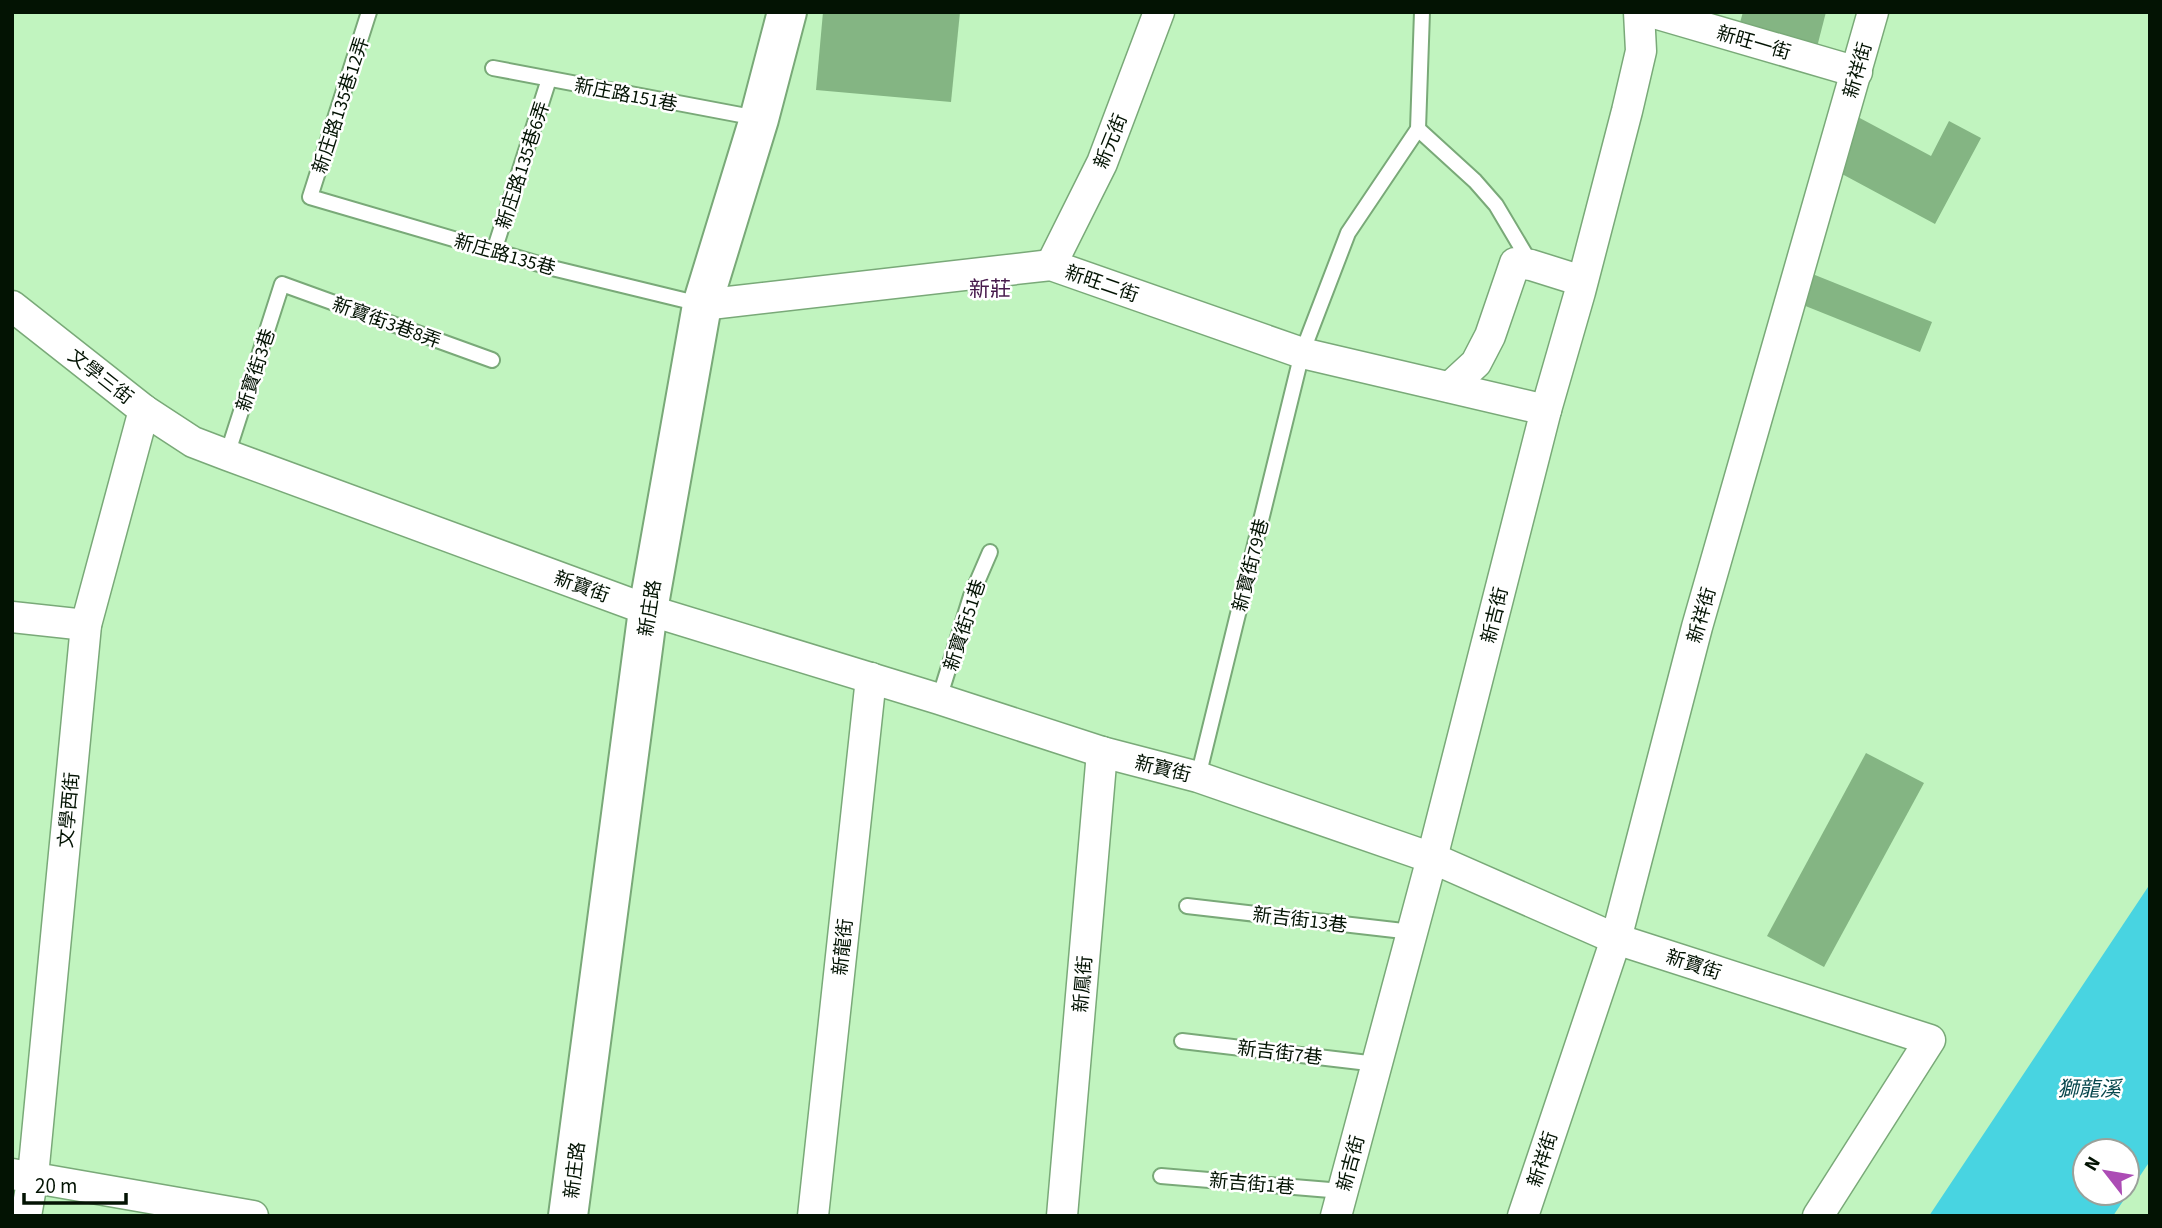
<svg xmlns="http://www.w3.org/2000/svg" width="2162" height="1228" font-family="'Source Sans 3','Noto Sans TC',sans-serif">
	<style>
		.water { fill: #48d4e1; fill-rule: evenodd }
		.building { fill: #84b583 }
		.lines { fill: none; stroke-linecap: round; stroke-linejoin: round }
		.lane-casing { stroke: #79a978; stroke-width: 18 }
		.street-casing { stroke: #79a978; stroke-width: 33 }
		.secondary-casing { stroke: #79a978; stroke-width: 42 }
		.lane { stroke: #fff; stroke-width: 14 }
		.street { stroke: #fff; stroke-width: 30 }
		.secondary { stroke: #fff; stroke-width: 38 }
		.labels { text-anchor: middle; stroke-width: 5; stroke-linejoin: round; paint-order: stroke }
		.street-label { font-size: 19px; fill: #031303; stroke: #fff }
		.neighbourhood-label { font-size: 21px; fill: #46194b; stroke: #fff }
		.water-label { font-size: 21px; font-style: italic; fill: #09484e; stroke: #fff }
	</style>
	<rect width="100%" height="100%" fill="#c1f4bf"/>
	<path class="water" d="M2150,884V1161L2113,1216H1929ZM2085,1151H2127V1193H2085Z"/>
	<g class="building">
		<polygon points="823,12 960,12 951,102 816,90"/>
		<polygon points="1743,12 1826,12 1817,47 1739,26"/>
		<polygon points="1856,116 1931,156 1949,121 1981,138 1935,224 1829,167"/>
		<polygon points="1810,273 1932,322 1920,352 1798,303"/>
		<polygon points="1866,753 1924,783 1824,967 1767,936"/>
	</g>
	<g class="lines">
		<g class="lane-casing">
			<g id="lane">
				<polyline points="369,12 310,197 556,269 700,304"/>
				<polyline points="493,68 757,118"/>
				<polyline points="1418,129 1475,181 1496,205 1531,264"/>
				<polyline points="494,251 549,79"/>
				<polyline points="227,455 282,284 492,360"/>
				<polyline points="939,699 971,596 990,552"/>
				<polyline points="1198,777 1302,353 1348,233 1418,129 1422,12"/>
				<polyline points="1187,906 1412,932"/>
				<polyline points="1182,1041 1377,1064"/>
				<polyline points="1161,1176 1342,1191"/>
			</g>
		</g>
		<g class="street-casing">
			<g id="street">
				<polyline points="1651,12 1857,72"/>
				<polyline points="1051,265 1102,163 1159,12"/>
				<polyline points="702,305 1051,265 1302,353 1546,410"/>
				<polyline points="12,306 144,410 193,442 227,455 648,610 939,699 1102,752 1198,777 1432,858 1616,939 1930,1040 1818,1216"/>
				<polyline points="1450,387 1476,363 1490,336 1515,263 1531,265 1582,281"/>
				<polyline points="12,617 86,625"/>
				<polyline points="12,1174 253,1216"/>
				<polyline points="26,1216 33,1176 86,625 144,410"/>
				<polyline points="813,1216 871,678"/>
				<polyline points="1062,1216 1102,752"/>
				<polyline points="1336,1216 1432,858 1546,410 1580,292 1627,111 1641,51 1639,12"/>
				<polyline points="1523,1216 1616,939 1697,627 1873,12"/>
			</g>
		</g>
		<g class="secondary-casing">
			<polyline id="secondary" points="568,1216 648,610 702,305 759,119 787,12"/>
		</g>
		<use href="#lane" class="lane"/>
		<use href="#street" class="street"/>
		<use href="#secondary" class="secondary"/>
	</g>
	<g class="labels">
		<g class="street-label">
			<text transform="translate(1754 42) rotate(16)" y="7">新旺一街</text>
			<text transform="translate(1857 70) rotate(-74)" y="7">新祥街</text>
			<text transform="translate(626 94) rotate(11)" y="7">新庄路151巷</text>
			<text transform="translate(340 105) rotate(-72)" y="7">新庄路135巷12弄</text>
			<text transform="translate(1110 141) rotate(-68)" y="7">新元街</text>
			<text transform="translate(522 165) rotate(-72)" y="7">新庄路135巷6弄</text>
			<text transform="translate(505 254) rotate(16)" y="7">新庄路135巷</text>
			<text transform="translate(1102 283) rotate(19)" y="7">新旺二街</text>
			<text transform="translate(387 322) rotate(20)" y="7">新寶街3巷8弄</text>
			<text transform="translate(255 370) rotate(-72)" y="7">新寶街3巷</text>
			<text transform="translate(101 376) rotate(38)" y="7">文學三街</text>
			<text transform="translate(1250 565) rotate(-76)" y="7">新寶街79巷</text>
			<text transform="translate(582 586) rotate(20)" y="7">新寶街</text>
			<text transform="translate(649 608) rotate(-81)" y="7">新庄路</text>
			<text transform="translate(1494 615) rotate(-76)" y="7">新吉街</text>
			<text transform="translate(1701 615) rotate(-74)" y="7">新祥街</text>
			<text transform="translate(964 625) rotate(-72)" y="7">新寶街51巷</text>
			<text transform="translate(1163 768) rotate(14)" y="7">新寶街</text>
			<text transform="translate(68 810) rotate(-85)" y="7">文學西街</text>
			<text transform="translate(1300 919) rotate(7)" y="7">新吉街13巷</text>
			<text transform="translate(842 947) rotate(-84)" y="7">新龍街</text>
			<text transform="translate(1694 964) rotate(18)" y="7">新寶街</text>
			<text transform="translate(1082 984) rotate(-85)" y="7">新鳳街</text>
			<text transform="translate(1280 1052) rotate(7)" y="7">新吉街7巷</text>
			<text transform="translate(1542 1159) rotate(-72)" y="7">新祥街</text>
			<text transform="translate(1350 1163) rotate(-75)" y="7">新吉街</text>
			<text transform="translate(574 1170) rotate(-83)" y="7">新庄路</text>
			<text transform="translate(1252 1183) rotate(5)" y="7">新吉街1巷</text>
		</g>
		<g class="neighbourhood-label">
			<text x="990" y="296">新莊</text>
		</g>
		<g class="water-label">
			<text x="2089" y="1096">獅龍溪</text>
		</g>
	</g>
	<rect width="2162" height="1228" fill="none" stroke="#031303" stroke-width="28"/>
	<g transform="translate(2106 1172) rotate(301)"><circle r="33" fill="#ffffff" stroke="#9aa19a" stroke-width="2"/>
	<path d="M0-5L12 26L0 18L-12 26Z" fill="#ac4cb5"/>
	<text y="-10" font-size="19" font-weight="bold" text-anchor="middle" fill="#031303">N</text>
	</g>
	<path d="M24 1193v10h102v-10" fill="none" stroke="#031303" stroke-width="3.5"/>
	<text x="35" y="1193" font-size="21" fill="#031303" stroke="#ffffff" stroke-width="5" paint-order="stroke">20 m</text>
</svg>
